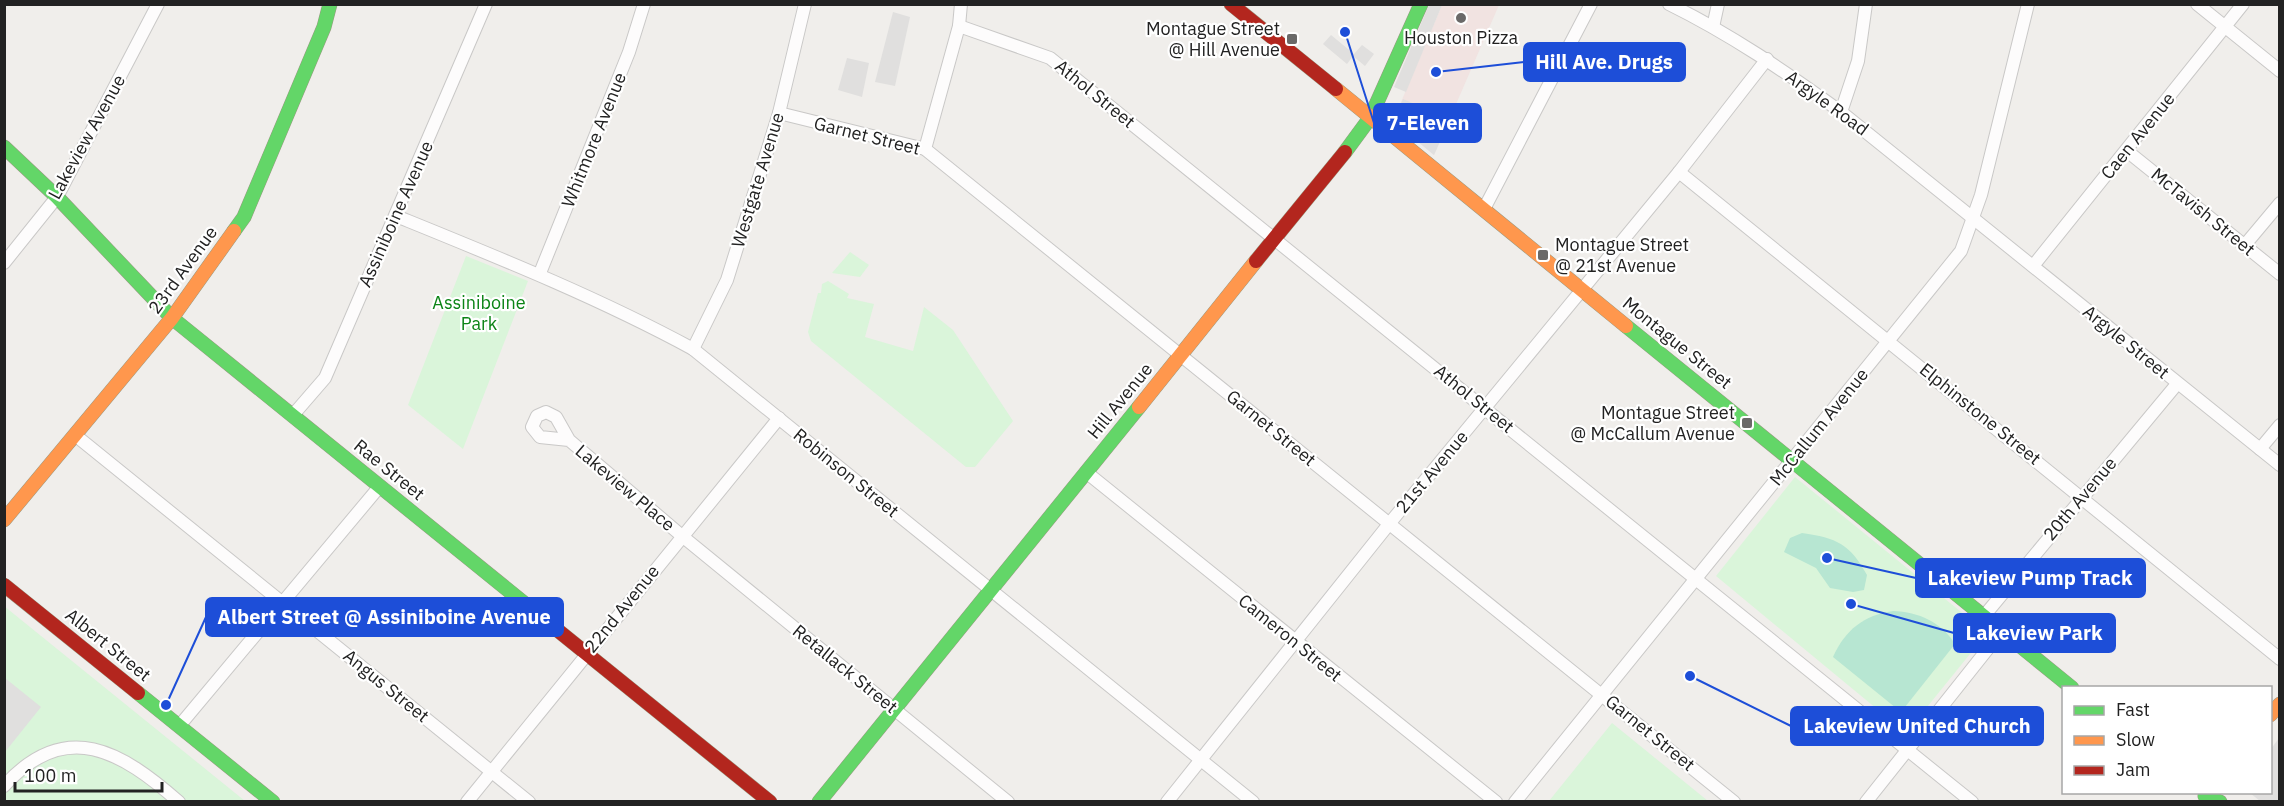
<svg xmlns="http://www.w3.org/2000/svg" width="2284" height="806" font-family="'IBM Plex Sans',sans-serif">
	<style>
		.commercial { fill: #f1e3e1 }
		.park { fill: #daf5da }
		.pitch { fill: #b7e6d2 }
		.parking { fill: #e0dfde }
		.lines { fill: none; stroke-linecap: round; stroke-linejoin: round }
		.street-casing { stroke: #c9c8c7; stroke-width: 14 }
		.fast-casing { stroke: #999a82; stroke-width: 15 }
		.slow-casing { stroke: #999a82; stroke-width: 15 }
		.jam-casing { stroke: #999a82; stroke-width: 15 }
		.street { stroke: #fdfcfc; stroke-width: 12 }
		.fast { stroke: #63d668; stroke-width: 14 }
		.slow { stroke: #ff974d; stroke-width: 14 }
		.jam { stroke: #b3261e; stroke-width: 14 }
		.poi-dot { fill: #6a6968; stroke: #fff; stroke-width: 2 }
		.labels { text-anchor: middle; stroke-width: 4.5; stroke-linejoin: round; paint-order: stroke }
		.poi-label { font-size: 18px; fill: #222; stroke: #fff; text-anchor: end }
		.street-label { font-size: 18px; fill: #222; stroke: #fff }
		.park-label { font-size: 18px; fill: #0c8416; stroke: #fff }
		.leader { fill: none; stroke: #1d4ed8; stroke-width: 2 }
		.callout-dot { fill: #1d4ed8; stroke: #fff; stroke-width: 2 }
		.callout { fill: #1d4ed8; stroke: #1d4ed8; stroke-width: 2 }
		.callout-label { font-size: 20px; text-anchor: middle; font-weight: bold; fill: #fff }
	</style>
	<rect width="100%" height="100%" fill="#f0eeeb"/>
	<polygon class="commercial" points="1442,5 1499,5 1434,155 1393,121"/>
	<g class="park">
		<polygon points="850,252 869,265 860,277 832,273"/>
		<polygon points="466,256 528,281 463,449 408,405"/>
		<polygon points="828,281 849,294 847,298 874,304 865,337 913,351 924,307 953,330 1013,421 975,467 966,467 811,341 808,332 818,293 821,293 822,284"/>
		<polygon points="1795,477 1987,633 1906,733 1716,576"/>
		<polygon points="4,606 245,801 5,801"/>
		<polygon points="1612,723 1708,801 1549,801"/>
	</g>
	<g class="pitch">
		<path d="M1802,533C1837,538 1850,544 1867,575L1864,590L1853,592L1830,588L1816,568L1784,552L1790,538Z"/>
		<path d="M1893,611C1919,612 1941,622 1955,644L1905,707L1896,708L1833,657C1845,630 1864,615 1893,611Z"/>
	</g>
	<g class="parking">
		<polygon points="1429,5 1442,5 1406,92 1394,87"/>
		<polygon points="893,12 910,17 895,86 875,82"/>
		<polygon points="1331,35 1354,54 1362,45 1374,54 1365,66 1353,56 1347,64 1323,44"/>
		<polygon points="847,58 869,63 862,97 838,90"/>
		<polygon points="1403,99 1450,119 1434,155 1393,121"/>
		<polygon points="5,678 41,707 5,752"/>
		<polygon points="2279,738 2279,801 2260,801 2250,793 2270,792 2271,749"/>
	</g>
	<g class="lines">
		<g class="street-casing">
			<g id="street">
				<path d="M1669,4C1730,34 1786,72 1841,112L2280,465"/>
				<polyline points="2197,4 2280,71"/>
				<polyline points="959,26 1050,58 1972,802"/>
				<polyline points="1713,27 1718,4"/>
				<polyline points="1841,112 1858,61 1866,4"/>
				<polyline points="779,113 925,149 1734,802"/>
				<polyline points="925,149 959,26 961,4"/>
				<polyline points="2127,151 2280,274"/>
				<polyline points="1679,172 2280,659"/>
				<polyline points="1484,209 1591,4"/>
				<path d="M396,216C497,257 597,297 693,349L1253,802"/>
				<polyline points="2244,246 2280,203"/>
				<polyline points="4,263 57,197 158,4"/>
				<polyline points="2033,266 2243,4"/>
				<polyline points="540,273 629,52 644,4"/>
				<polyline points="693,349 727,280 779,113 805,4"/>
				<polyline points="293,415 325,378 486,4"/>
				<polyline points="75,435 529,802"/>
				<polyline points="569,440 540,437 532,427 537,416 546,412 556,417 569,440 682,536 1008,802"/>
				<polyline points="2260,449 2280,425"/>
				<polyline points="1086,472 1496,802"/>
				<polyline points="1984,616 2177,384"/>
				<polyline points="180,725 380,486"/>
				<path d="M4,786C66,717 122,752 179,802"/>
				<polyline points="467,802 779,418"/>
				<polyline points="1167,802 1389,524 1679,172 1767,59"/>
				<polyline points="1515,802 1961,251 1981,195 2028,4"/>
				<polyline points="1866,802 2002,631"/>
			</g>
		</g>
		<g class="fast-casing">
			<g id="fast">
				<polyline points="4,147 57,197 172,318 545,620"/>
				<polyline points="1345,152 1370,118 1421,4"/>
				<polyline points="234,231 244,217 324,27 330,4"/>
				<polyline points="1626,326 2072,688"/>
				<polyline points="138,693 273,802"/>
				<polyline points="2205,796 2220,802"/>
				<polyline points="819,802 1139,407"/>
			</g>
		</g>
		<g class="slow-casing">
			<g id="slow">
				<polyline points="1336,89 1626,326"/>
				<polyline points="1139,407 1256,261"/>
				<polyline points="4,520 172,318 234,231"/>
				<polyline points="2270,715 2280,704"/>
			</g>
		</g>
		<g class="jam-casing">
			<g id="jam">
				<polyline points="1231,4 1336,89"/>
				<polyline points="1256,261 1345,152"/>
				<polyline points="4,585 138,693"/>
				<polyline points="545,620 770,802"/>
			</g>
		</g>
		<use href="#street" class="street"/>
		<use href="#fast" class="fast"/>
		<use href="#slow" class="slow"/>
		<use href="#jam" class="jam"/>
	</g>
	<g class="poi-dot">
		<circle cx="1461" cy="18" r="6"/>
		<rect x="1286" y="33" width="12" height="12" rx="3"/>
		<rect x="1537" y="249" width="12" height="12" rx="3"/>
		<rect x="1741" y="417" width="12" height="12" rx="3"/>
	</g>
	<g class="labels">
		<g class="poi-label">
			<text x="1280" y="35">Montague Street<tspan x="1280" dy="21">@ Hill Avenue</tspan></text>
			<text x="1461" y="44" text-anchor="middle">Houston Pizza</text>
			<text x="1555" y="251" text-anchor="start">Montague Street<tspan x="1555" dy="21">@ 21st Avenue</tspan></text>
			<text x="1735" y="419">Montague Street<tspan x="1735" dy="21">@ McCallum Avenue</tspan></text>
		</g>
		<g class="street-label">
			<text transform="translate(1095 94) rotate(39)" y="6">Athol Street</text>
			<text transform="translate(1827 103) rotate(36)" y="6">Argyle Road</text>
			<text transform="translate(867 136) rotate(14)" y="6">Garnet Street</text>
			<text transform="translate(2138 136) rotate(-51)" y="6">Caen Avenue</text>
			<text transform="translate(87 137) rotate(-61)" y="6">Lakeview Avenue</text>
			<text transform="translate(594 140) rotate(-68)" y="6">Whitmore Avenue</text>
			<text transform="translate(758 180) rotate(-73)" y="6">Westgate Avenue</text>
			<text transform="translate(2203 212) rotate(39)" y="6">McTavish Street</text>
			<text transform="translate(396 214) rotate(-66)" y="6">Assiniboine Avenue</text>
			<text transform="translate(183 270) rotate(-54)" y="6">23rd Avenue</text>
			<text transform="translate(2126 342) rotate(39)" y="6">Argyle Street</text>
			<text transform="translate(1677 343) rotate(39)" y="6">Montague Street</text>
			<text transform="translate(1474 399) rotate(39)" y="6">Athol Street</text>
			<text transform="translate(1120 401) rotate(-51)" y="6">Hill Avenue</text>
			<text transform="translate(1980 414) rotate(39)" y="6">Elphinstone Street</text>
			<text transform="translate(1819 427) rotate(-51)" y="6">McCallum Avenue</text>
			<text transform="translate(1271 428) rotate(39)" y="6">Garnet Street</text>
			<text transform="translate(389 470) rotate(39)" y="6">Rae Street</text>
			<text transform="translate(1432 472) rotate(-50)" y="6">21st Avenue</text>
			<text transform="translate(846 473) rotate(39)" y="6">Robinson Street</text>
			<text transform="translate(625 488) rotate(40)" y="6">Lakeview Place</text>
			<text transform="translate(2080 499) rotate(-50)" y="6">20th Avenue</text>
			<text transform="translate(622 609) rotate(-51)" y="6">22nd Avenue</text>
			<text transform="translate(1290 638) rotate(39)" y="6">Cameron Street</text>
			<text transform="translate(108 645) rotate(39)" y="6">Albert Street</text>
			<text transform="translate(845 669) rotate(39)" y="6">Retallack Street</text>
			<text transform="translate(386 686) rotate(39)" y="6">Angus Street</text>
			<text transform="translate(1650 733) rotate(39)" y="6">Garnet Street</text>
		</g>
		<g class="park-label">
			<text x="479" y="309">Assiniboine<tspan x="479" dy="21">Park</tspan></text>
		</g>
	</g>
	<path class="leader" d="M1436 72L1524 62M1345 32L1374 123M1827 558L1916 578M166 705L206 617M1851 604L1954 633M1690 676L1791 726"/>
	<g class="callout-dot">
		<circle cx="1436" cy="72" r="6"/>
		<circle cx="1345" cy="32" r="6"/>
		<circle cx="1827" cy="558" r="6"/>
		<circle cx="166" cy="705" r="6"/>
		<circle cx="1851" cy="604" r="6"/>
		<circle cx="1690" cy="676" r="6"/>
	</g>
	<g class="callout">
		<rect x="1524" y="43" width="161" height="38" rx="6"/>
		<rect x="1374" y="104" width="107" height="38" rx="6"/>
		<rect x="1916" y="559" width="229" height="38" rx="6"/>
		<rect x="206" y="598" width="357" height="38" rx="6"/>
		<rect x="1954" y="614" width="161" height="38" rx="6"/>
		<rect x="1791" y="707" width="252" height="38" rx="6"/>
	</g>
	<g class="callout-label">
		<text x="1604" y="69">Hill Ave. Drugs</text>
		<text x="1428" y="130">7-Eleven</text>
		<text x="2030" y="585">Lakeview Pump Track</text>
		<text x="384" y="624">Albert Street @ Assiniboine Avenue</text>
		<text x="2034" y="640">Lakeview Park</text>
		<text x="1917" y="733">Lakeview United Church</text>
	</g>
	<rect width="2284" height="806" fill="none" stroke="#222222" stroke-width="12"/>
	<rect x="2062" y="686" width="210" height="108" fill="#ffffff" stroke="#a7a7a7" stroke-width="1.5"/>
	<rect x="2074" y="706" width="30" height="9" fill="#63d668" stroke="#a7a7a7" stroke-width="1.5"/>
	<text x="2116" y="716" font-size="18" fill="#222222">Fast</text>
	<rect x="2074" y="736" width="30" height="9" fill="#ff974d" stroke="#a7a7a7" stroke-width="1.5"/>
	<text x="2116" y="746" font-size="18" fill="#222222">Slow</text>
	<rect x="2074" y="766" width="30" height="9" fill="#b3261e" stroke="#a7a7a7" stroke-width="1.5"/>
	<text x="2116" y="776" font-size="18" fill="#222222">Jam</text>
	<path d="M15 782v9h147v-9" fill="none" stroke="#222222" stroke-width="3"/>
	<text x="24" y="782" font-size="18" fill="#222222" stroke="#ffffff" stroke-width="4.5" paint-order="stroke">100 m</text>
</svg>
